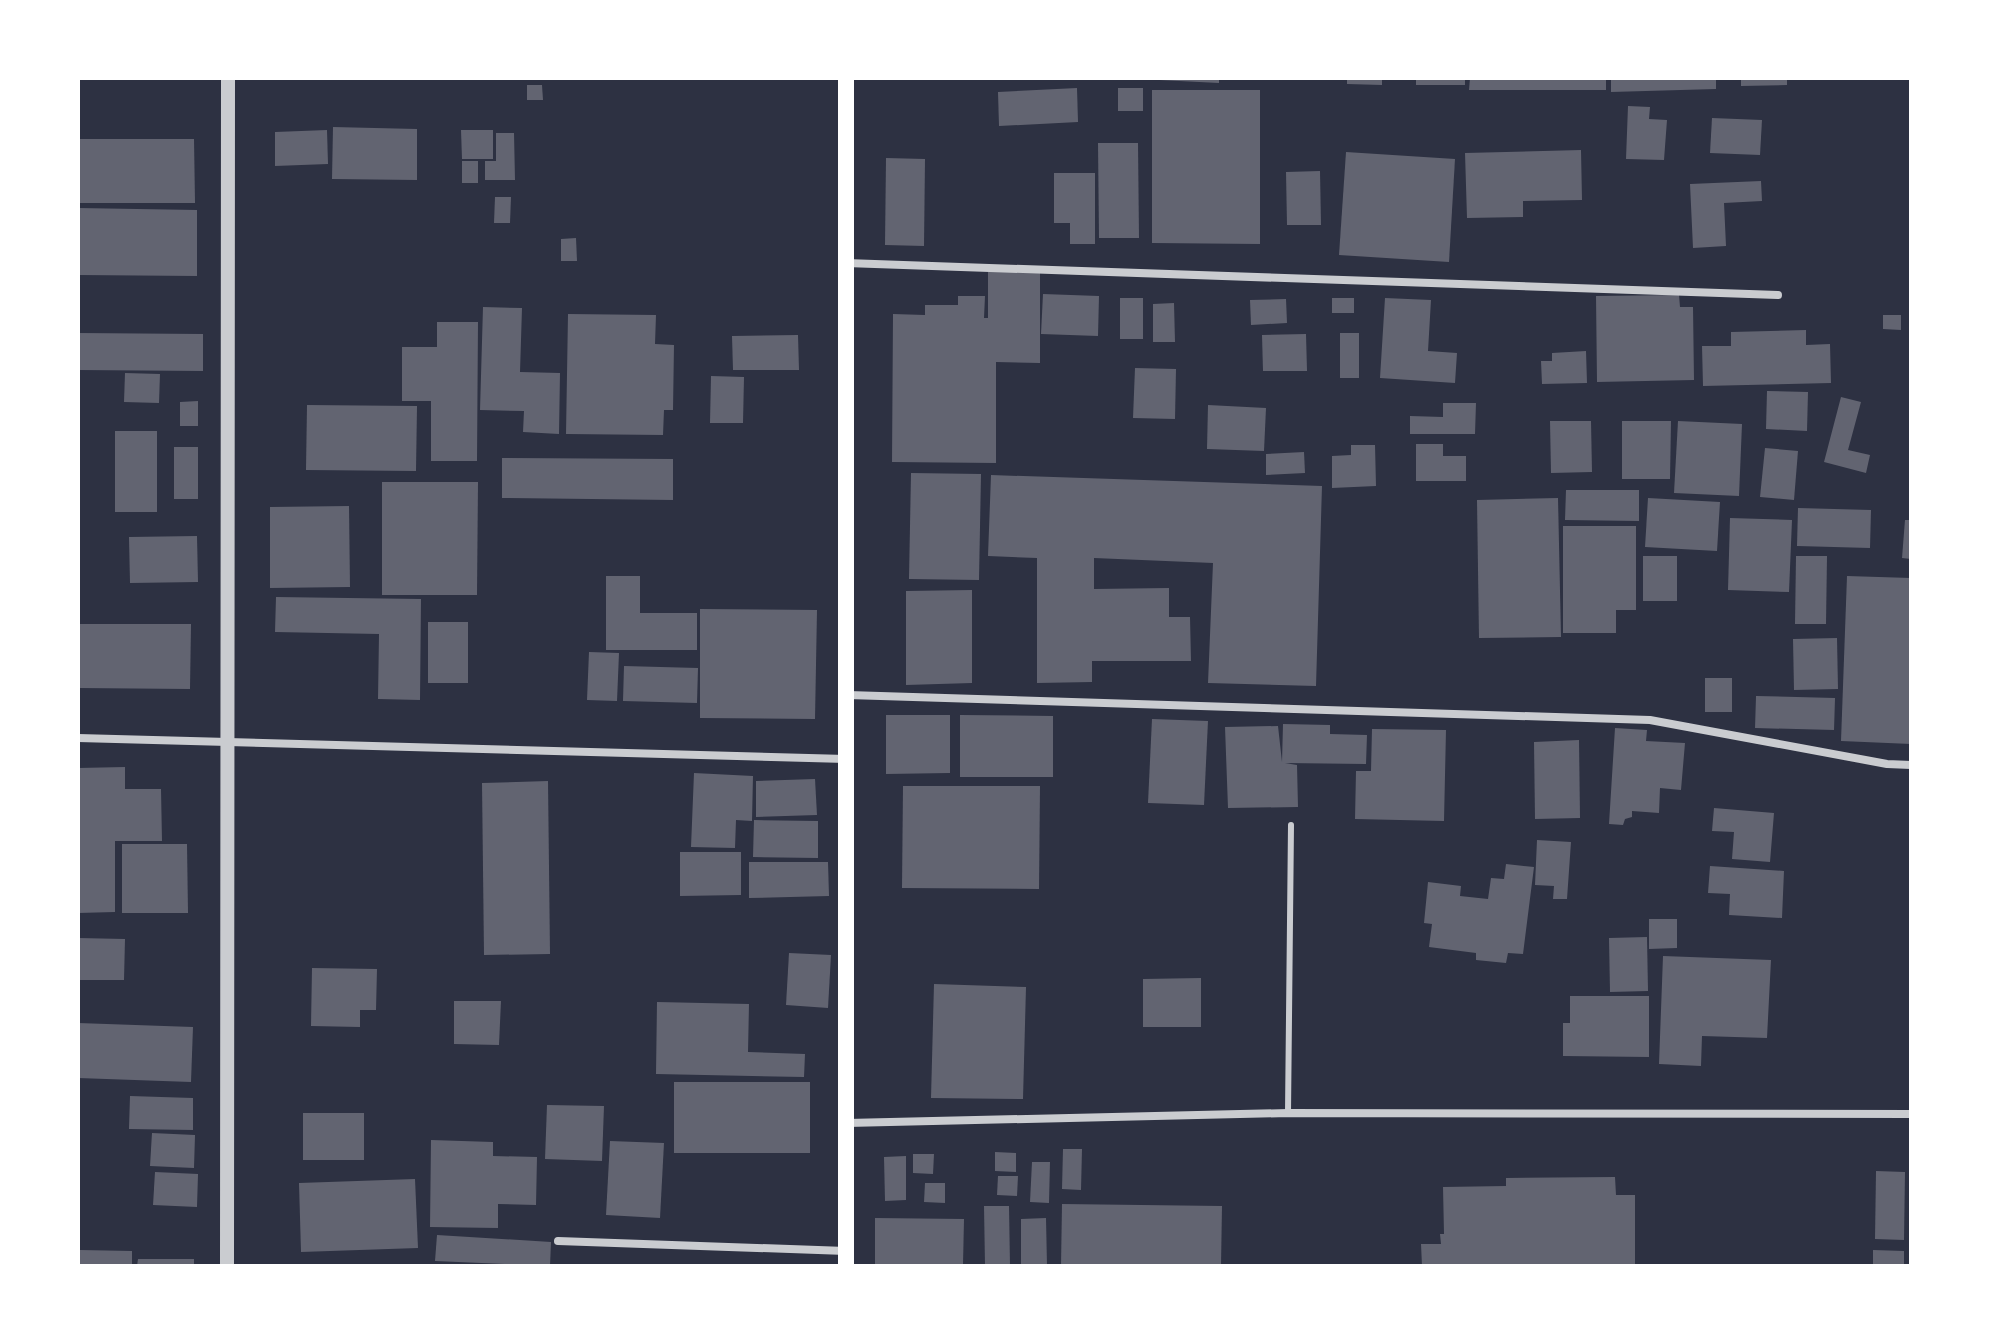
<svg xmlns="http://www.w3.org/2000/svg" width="1989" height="1344" font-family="'Alegreya Sans',sans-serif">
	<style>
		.building { fill: #626471 }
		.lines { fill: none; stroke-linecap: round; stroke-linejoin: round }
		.service { stroke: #caccd0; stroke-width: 6 }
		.minor { stroke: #caccd0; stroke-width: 8 }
		.tertiary { stroke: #caccd0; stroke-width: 14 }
		.secondary { stroke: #fff; stroke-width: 16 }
	</style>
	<rect width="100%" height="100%" fill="#2d3142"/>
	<g class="building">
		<polygon points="1159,78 1219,78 1219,83 1159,80"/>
		<polygon points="1347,78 1382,78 1382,85 1347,84"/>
		<rect x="1416" y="78" width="49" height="7"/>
		<polygon points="1470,78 1606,78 1606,90 1469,90"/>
		<polygon points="1611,78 1716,78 1716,89 1611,92"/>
		<polygon points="1741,78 1787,78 1787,85 1741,86"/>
		<polygon points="527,85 542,85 543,100 527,100"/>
		<polygon points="1077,88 1078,122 999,126 998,92"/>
		<rect x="1118" y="88" width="25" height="23"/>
		<polygon points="1152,90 1260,90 1260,244 1152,243"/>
		<polygon points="1628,106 1650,107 1649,119 1667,120 1664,160 1626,159"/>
		<polygon points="1712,118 1762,120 1760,155 1710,153"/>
		<polygon points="333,127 417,129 417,180 332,179"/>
		<polygon points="327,130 328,164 275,166 275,132"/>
		<polygon points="461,130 493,130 493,159 462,159"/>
		<polygon points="496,133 514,133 515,180 485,180 485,161 496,161"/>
		<polygon points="78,139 194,139 195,203 78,203"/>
		<polygon points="1098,143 1138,143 1139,238 1099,238"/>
		<polygon points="1581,150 1582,200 1523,201 1523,217 1467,218 1465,153"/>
		<polygon points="1346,152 1455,159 1449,262 1339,255"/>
		<polygon points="886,158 925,159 924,246 885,245"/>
		<rect x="462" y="161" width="16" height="22"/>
		<polygon points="1320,171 1321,225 1287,225 1286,172"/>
		<polygon points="1054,173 1095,173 1095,244 1070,244 1070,223 1054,223"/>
		<polygon points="1761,181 1762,201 1724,203 1726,246 1693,248 1690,184"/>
		<polygon points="495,197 511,197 510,223 494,223"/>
		<polygon points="78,208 197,210 197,276 78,275"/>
		<polygon points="576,238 577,261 561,261 561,239"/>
		<polygon points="988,272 1040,272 1040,363 996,362 996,463 892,462 893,314 925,315 925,305 958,305 958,296 985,296 984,318 988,318"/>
		<polygon points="1043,294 1099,296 1098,336 1041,334"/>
		<polygon points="1679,295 1680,307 1693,307 1694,380 1597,382 1596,296"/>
		<rect x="1120" y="298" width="23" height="41"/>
		<rect x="1332" y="298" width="22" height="15"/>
		<polygon points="1385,298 1431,300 1428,351 1457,353 1455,383 1380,378"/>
		<polygon points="1286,299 1287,323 1251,325 1250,300"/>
		<polygon points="1174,303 1175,342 1153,342 1153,304"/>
		<polygon points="483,307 522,308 520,372 560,373 559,434 523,432 524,411 480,410"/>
		<polygon points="568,314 656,315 655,344 674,345 673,410 664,410 663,435 566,434"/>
		<polygon points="1883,315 1901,315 1901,330 1883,329"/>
		<polygon points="437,322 478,322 477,461 431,461 431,401 402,401 402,347 437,347"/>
		<polygon points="1806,330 1806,345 1830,344 1831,383 1703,386 1702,346 1731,346 1731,332"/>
		<polygon points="78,333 203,334 203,371 78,370"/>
		<rect x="1340" y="333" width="19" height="45"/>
		<polygon points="1306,334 1307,371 1263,371 1262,335"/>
		<polygon points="798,335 799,370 733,370 732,336"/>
		<polygon points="1586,351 1587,383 1542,384 1541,361 1552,361 1552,353"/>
		<polygon points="1135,368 1176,369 1175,419 1133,418"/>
		<polygon points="125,373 160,374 159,403 124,402"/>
		<polygon points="711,376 744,377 743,423 710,423"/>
		<polygon points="1767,391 1808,392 1807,431 1766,429"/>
		<polygon points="1841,397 1861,402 1848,450 1870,455 1866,473 1824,462"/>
		<polygon points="198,401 198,426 180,426 180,402"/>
		<polygon points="1443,403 1476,403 1475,434 1410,434 1410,416 1443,417"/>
		<polygon points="307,405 417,406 416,471 306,470"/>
		<polygon points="1208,405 1266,408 1264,451 1207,449"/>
		<polygon points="1550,421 1591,421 1592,472 1551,473"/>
		<polygon points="1622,421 1671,421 1670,479 1622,479"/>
		<polygon points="1678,421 1742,424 1739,496 1674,493"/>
		<rect x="115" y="431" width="42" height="81"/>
		<polygon points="1416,444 1443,444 1443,456 1466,456 1466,481 1416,481"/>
		<polygon points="1351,445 1375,445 1376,486 1332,488 1332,456 1351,455"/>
		<rect x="174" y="447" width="24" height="52"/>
		<polygon points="1765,448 1798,451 1794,500 1760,497"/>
		<polygon points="1304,452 1305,473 1266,475 1266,454"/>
		<polygon points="502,458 673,459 673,500 502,498"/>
		<polygon points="911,473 981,474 979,580 909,579"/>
		<polygon points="991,475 1322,486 1316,686 1208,683 1213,563 1094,558 1094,589 1169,588 1169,617 1190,617 1191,661 1092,661 1092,682 1037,683 1037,558 988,556"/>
		<polygon points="382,482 478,482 477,595 382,595"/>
		<polygon points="1566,490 1639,490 1639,521 1565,520"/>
		<polygon points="1558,498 1561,637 1479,638 1477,500"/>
		<polygon points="1648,498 1720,502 1717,551 1645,547"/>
		<polygon points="349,506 350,587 270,588 270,507"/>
		<polygon points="1798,508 1871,510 1870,548 1797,546"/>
		<polygon points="1730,518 1792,520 1789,592 1728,590"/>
		<polygon points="1905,520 1911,520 1911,559 1902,558"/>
		<polygon points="1563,526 1636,526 1636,610 1616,610 1616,633 1563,633"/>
		<polygon points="197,536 198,582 130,583 129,537"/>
		<rect x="1643" y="556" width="34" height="45"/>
		<polygon points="1796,556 1827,556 1826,624 1795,624"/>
		<polygon points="606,576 640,576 640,613 697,613 697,650 606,650"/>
		<polygon points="1847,576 1911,578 1911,744 1841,741"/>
		<polygon points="972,590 972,683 906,685 906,591"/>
		<polygon points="276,597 421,599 420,700 378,699 379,634 275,632"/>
		<polygon points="700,609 817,610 815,719 700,718"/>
		<rect x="428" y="622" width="40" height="61"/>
		<polygon points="78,624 191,624 190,689 78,688"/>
		<polygon points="1837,638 1838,689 1794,690 1793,639"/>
		<polygon points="589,652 619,653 617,701 587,700"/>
		<polygon points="624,666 698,668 697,703 623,701"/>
		<rect x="1705" y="678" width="27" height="34"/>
		<polygon points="1756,696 1835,698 1834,730 1755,728"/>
		<polygon points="886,715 950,715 950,773 886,774"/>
		<polygon points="960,715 1053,716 1053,777 960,777"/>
		<polygon points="1152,719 1208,721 1204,805 1148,803"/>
		<polygon points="1283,724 1330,725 1330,734 1367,735 1366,764 1285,763 1297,765 1298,807 1228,808 1225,727 1278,726 1282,762"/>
		<polygon points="1615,728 1647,730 1646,741 1685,743 1681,790 1660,788 1659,813 1632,811 1632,817 1625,819 1623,825 1609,824"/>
		<polygon points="1372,729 1446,730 1444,821 1355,819 1356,771 1371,771"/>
		<polygon points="1579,740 1580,818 1535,819 1534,742"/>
		<polygon points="125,767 125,789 161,789 162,841 115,841 115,912 78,913 78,768"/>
		<polygon points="694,773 753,776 752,821 736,820 735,848 691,847"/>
		<polygon points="815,779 817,815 756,817 756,781"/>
		<polygon points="548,781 550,954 484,955 482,783"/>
		<polygon points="903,786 1040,786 1039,889 902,888"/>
		<polygon points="1714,808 1774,813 1770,862 1732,859 1734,832 1712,831"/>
		<polygon points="754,820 818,821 818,858 753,857"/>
		<polygon points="1537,840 1571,842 1567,899 1553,899 1554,886 1535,885"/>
		<polygon points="122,844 187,844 188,913 122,913"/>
		<polygon points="680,852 741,852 741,895 680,896"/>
		<polygon points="749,862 828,862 829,896 749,898"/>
		<polygon points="1506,864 1534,867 1523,954 1508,953 1506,963 1476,960 1476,953 1429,947 1432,924 1424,923 1428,882 1461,886 1460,896 1488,899 1491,878 1504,879"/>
		<polygon points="1710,866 1784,871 1782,918 1729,915 1730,894 1708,893"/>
		<polygon points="1649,919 1677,919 1677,948 1649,949"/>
		<polygon points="1647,937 1648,991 1610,992 1609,938"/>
		<polygon points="78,938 125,939 124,980 78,980"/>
		<polygon points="789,953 831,955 828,1008 786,1005"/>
		<polygon points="1663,956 1771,960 1767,1038 1702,1036 1701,1066 1659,1064"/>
		<polygon points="312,968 377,969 376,1010 360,1010 360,1027 311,1026"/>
		<polygon points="1201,978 1201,1027 1143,1027 1143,979"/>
		<polygon points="934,984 1026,987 1023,1099 931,1098"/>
		<polygon points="1570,996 1649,996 1649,1057 1563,1056 1563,1023 1570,1023"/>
		<polygon points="454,1001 501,1001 499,1045 454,1044"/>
		<polygon points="657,1002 749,1004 748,1052 805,1054 804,1077 656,1074"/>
		<polygon points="78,1023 193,1027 191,1082 78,1078"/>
		<rect x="674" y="1082" width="136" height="71"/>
		<polygon points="130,1096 193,1098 193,1130 129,1129"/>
		<polygon points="547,1105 604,1106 602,1161 545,1159"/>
		<rect x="303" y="1113" width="61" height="47"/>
		<polygon points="152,1133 195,1135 194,1168 150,1166"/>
		<polygon points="431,1140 493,1142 493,1156 537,1157 536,1205 498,1204 498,1228 430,1227"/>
		<polygon points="610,1141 664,1143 660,1218 606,1215"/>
		<polygon points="1063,1149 1082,1149 1081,1190 1062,1189"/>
		<polygon points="995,1152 1016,1153 1016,1172 995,1171"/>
		<polygon points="913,1154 934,1154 933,1174 913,1173"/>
		<polygon points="906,1156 906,1200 885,1201 884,1157"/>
		<polygon points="1032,1162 1050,1162 1049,1203 1030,1202"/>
		<polygon points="1876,1171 1905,1172 1904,1240 1875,1239"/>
		<polygon points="155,1172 198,1174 197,1207 153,1205"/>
		<polygon points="998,1176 1018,1176 1017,1196 997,1195"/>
		<polygon points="1615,1177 1616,1195 1635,1195 1635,1266 1422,1266 1421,1244 1441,1244 1440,1234 1444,1234 1443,1187 1506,1186 1506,1178"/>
		<polygon points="415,1179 418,1248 301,1252 299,1183"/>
		<polygon points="925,1183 945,1183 945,1203 924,1202"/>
		<polygon points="1062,1204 1222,1206 1221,1266 1061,1266"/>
		<polygon points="984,1206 1009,1206 1010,1266 985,1266"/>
		<polygon points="875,1218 964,1219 963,1265 875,1265"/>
		<polygon points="1046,1218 1047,1266 1021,1266 1021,1219"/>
		<polygon points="437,1235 551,1242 550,1266 435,1261"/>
		<polygon points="80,1250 132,1251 132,1266 79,1266"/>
		<polygon points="1873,1250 1904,1251 1904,1266 1873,1266"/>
		<polygon points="138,1259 194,1259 194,1266 137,1266"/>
	</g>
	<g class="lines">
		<polyline class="service" points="1288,1113 1291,825"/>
		<g class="minor">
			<polyline points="846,263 1778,295"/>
			<polyline points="848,695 1650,720 1887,764 1911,765"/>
			<polyline points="78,738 846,759"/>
			<polyline points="847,1123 1288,1113 1911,1114"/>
			<polyline points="558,1241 846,1251"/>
		</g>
		<polyline class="tertiary" points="227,1266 228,78"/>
		<polyline class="secondary" points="846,78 846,1266"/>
	</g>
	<rect width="1989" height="1344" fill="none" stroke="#ffffff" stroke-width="160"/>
</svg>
